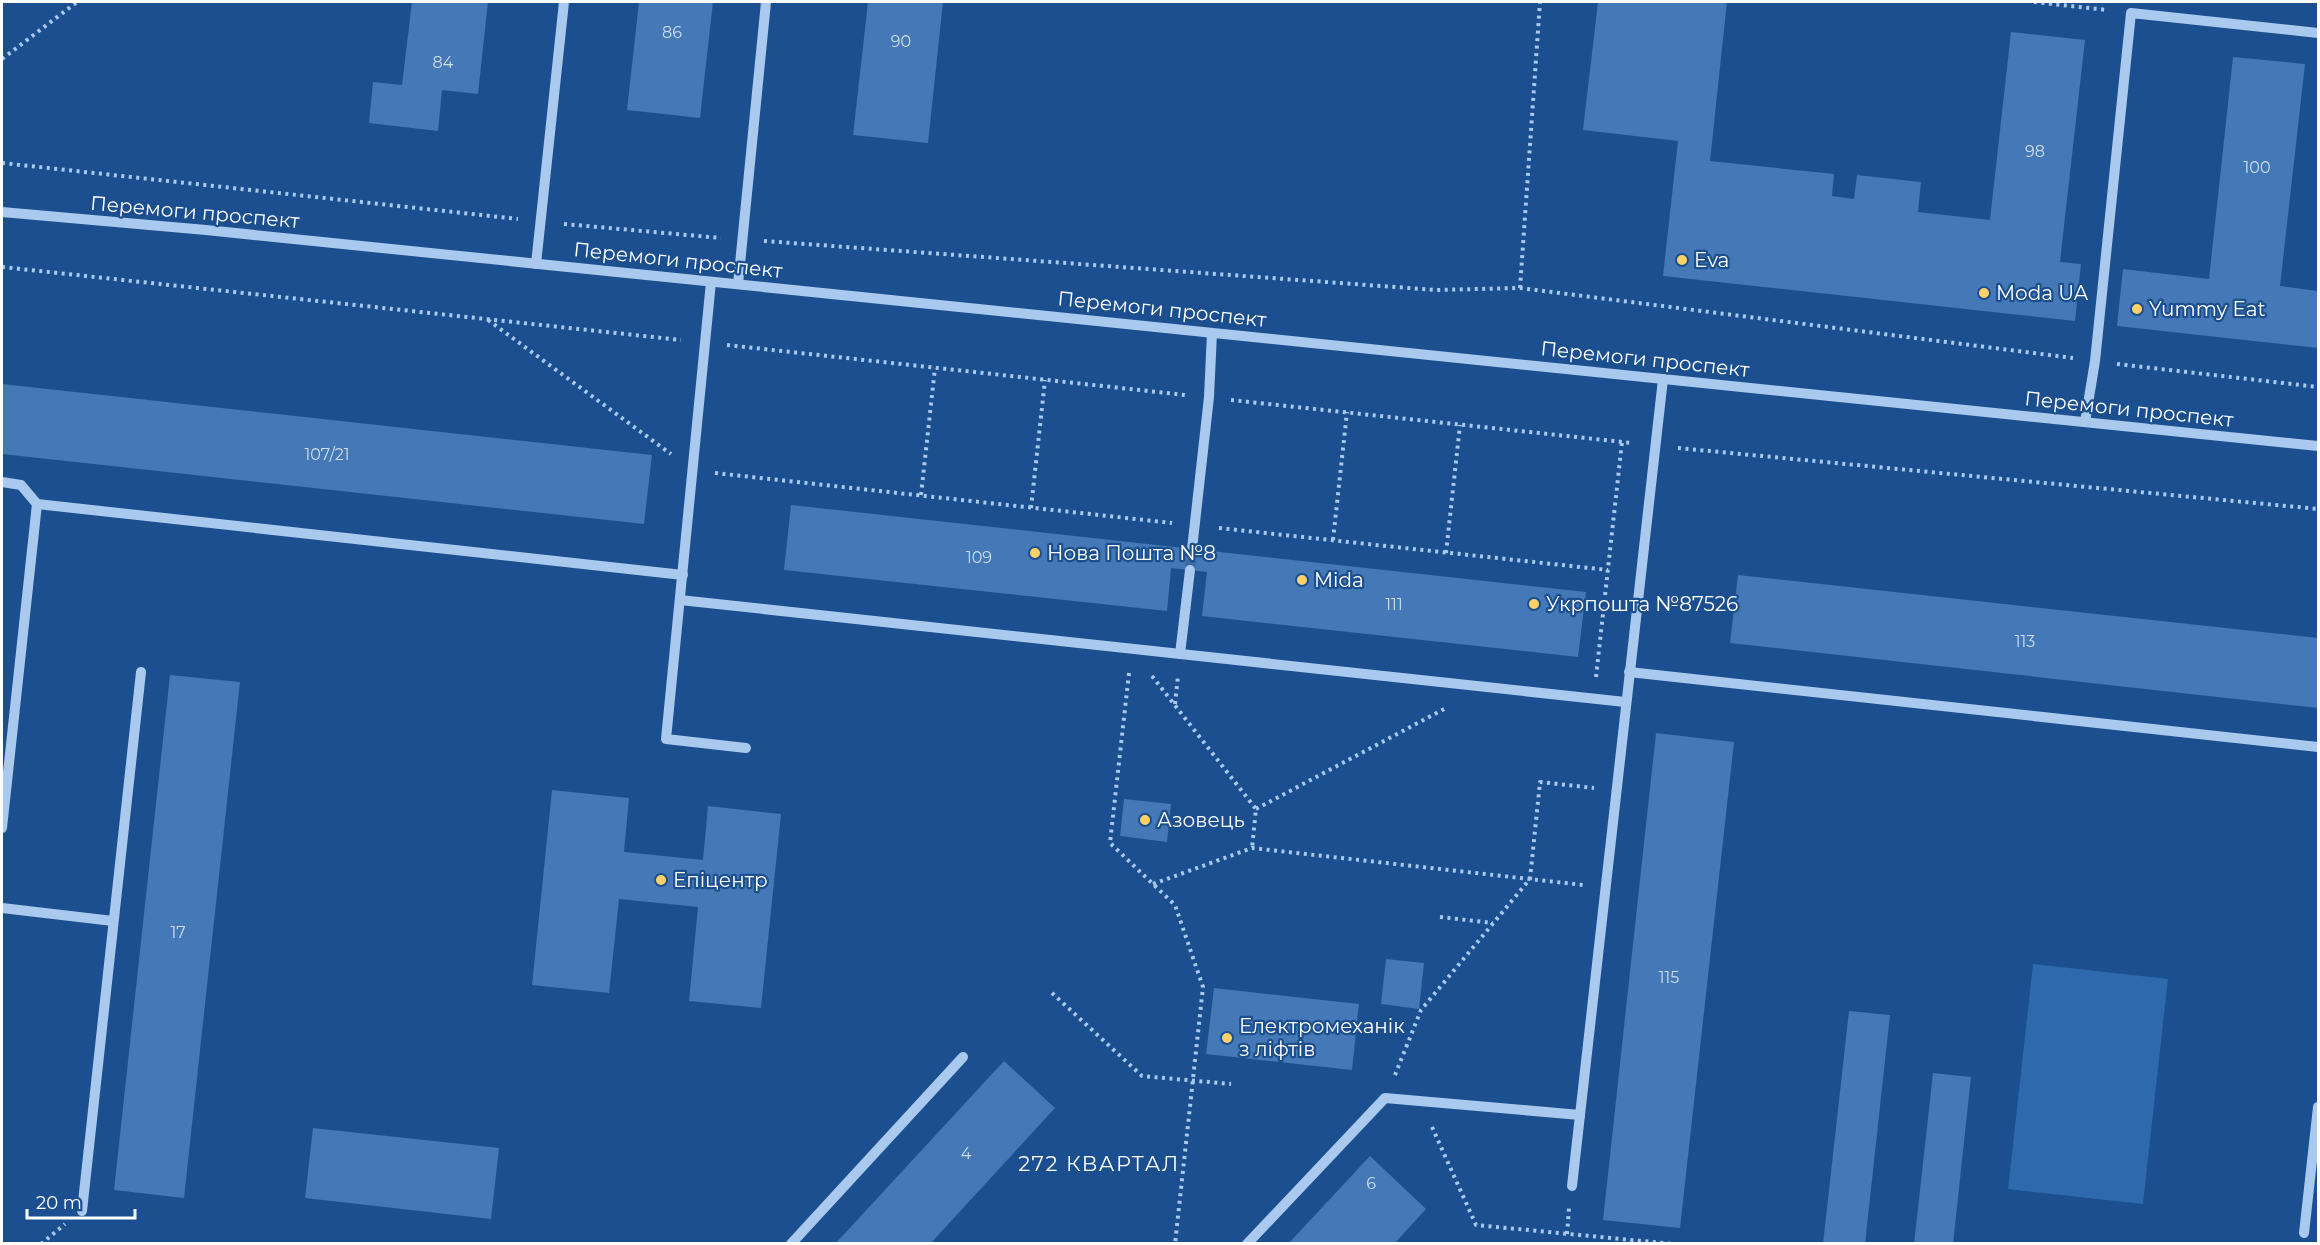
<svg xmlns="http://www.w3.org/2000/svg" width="2320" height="1245" font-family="Montserrat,sans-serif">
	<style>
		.green { fill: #2e69ad }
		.building { fill: #4478b7 }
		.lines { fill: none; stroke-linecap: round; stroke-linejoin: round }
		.minor-tunnel { stroke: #3d69a0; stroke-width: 10; stroke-dasharray: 10 5; stroke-linecap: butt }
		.path { stroke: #a9c9ee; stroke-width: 4; stroke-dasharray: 3 4.5; stroke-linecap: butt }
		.minor { stroke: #a9c9ee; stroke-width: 10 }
		.poi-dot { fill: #ffd166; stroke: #1b4f8f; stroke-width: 2 }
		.labels { text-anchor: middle; stroke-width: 4.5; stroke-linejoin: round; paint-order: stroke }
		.number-label { font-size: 16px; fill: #d0dded }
		.street-label { font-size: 20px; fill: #fff; stroke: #1b4f8f }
		.poi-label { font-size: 20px; fill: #fff; stroke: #1b4f8f; text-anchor: start }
		.neighbourhood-label { font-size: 21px; letter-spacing: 1.5px; fill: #fff; stroke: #1b4f8f }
	</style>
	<rect width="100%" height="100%" fill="#1b4f8f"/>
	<polygon class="green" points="2033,964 2168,979 2143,1204 2008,1189"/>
	<g class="building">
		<polygon points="412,2 488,2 478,94 442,90 438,131 369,123 373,82 402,85"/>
		<polygon points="639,2 713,2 700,118 627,110"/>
		<polygon points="868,2 943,2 928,143 853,135"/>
		<polygon points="1598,2 1727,2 1710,161 1834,174 1832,196 1854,199 1857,175 1921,182 1918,212 1990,220 2011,32 2085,40 2060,262 2081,264 2075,321 1663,276 1678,141 1583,130"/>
		<polygon points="2233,57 2305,64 2280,286 2318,291 2318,348 2117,326 2123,269 2209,279"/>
		<polygon points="2,384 652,455 644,524 2,454"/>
		<polygon points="791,505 1586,592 1578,657 1202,616 1207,572 1171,568 1167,611 784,570"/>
		<polygon points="1738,575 2318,638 2318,708 1730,643"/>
		<polygon points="170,675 240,682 184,1198 114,1190"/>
		<polygon points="1656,733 1734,742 1680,1228 1603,1220"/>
		<polygon points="552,790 629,798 624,852 703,860 708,806 781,814 761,1008 689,1001 698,907 619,899 609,993 532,985"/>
		<polygon points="1124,799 1171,804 1167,842 1120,836"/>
		<polygon points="1386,959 1424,963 1419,1009 1381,1004"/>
		<polygon points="1214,988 1359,1004 1352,1070 1206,1054"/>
		<polygon points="1849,1011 1890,1015 1865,1244 1823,1244"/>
		<polygon points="1004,1061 1055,1108 930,1244 835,1244"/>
		<polygon points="1933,1073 1971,1077 1953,1244 1914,1244"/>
		<polygon points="313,1128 499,1148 491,1219 305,1198"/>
		<polygon points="1370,1156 1426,1209 1394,1244 1288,1244"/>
	</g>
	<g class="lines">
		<polyline class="minor-tunnel" points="1190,570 1192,549"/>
		<g class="path">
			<polyline points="2034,2 2107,10"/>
			<polyline points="2,59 77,2"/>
			<polyline points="2,163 518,219"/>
			<polyline points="564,224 721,238"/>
			<polyline points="764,241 1436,290 1520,288 2073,358"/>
			<polyline points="2,267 681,340"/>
			<polyline points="1520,288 1540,2"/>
			<polyline points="488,320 671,454"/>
			<polyline points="727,345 1185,395"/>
			<polyline points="2117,364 2318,387"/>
			<polyline points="1231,400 1632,443"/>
			<polyline points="1678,448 2318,509"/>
			<polyline points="715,473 1172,523"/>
			<polyline points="921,495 935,368"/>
			<polyline points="1031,508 1045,380"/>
			<polyline points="1219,528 1608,570"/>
			<polyline points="1333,540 1347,412"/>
			<polyline points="1446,553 1460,425"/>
			<polyline points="1129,673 1110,843 1175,905 1203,987 1175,1244"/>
			<polyline points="1152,676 1256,809 1252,848"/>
			<polyline points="1596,677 1622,442"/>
			<polyline points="1175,704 1178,676"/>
			<polyline points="1256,809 1446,708"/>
			<polyline points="1153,884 1252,848 1583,885"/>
			<polyline points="1440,917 1493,923"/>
			<polyline points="1052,993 1142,1076 1231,1084"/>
			<polyline points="1395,1075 1421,1010 1530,879 1540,782 1594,788"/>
			<polyline points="1432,1127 1476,1225 1673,1244"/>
			<polyline points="1567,1234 1569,1208"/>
			<polyline points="41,1244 65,1224"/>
		</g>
		<g class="minor">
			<polyline points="2,212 206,230 2318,446"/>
			<polyline points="536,264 564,2"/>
			<polyline points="711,282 666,739 746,748"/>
			<polyline points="738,284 766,2"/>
			<polyline points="2085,422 2095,361 2131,13 2318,33"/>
			<polyline points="2,482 21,485 37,504 683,575"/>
			<polyline points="1192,549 1209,397 1212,333"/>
			<polyline points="680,600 1625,702"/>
			<polyline points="1180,654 1190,570"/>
			<polyline points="1629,672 2318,747"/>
			<polyline points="2,828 37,504"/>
			<polyline points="2,908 113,921"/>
			<polyline points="1572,1186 1663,379"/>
			<polyline points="82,1211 141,672"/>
			<polyline points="2304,1233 2318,1107"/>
			<polyline points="791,1244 963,1057"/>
			<polyline points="1247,1244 1385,1098 1580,1115"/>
		</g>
	</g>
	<g class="poi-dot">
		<circle cx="1682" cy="260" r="6"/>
		<circle cx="1984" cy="293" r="6"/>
		<circle cx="2137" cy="309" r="6"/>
		<circle cx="1035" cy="553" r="6"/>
		<circle cx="1302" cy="580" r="6"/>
		<circle cx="1534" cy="604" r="6"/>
		<circle cx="1145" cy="820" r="6"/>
		<circle cx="661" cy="880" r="6"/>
		<circle cx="1227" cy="1038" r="6"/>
	</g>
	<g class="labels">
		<g class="number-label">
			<text x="672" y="38">86</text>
			<text x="901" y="47">90</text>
			<text x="443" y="68">84</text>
			<text x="2035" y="157">98</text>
			<text x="2257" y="173">100</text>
			<text x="327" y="460">107/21</text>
			<text x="979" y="563">109</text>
			<text x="1394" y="610">111</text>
			<text x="2025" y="647">113</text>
			<text x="178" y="938">17</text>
			<text x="1669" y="983">115</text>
			<text x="966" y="1159">4</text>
			<text x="1371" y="1189">6</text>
		</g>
		<g class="street-label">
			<text transform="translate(195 212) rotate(5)" y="7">Перемоги проспект</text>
			<text transform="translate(678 260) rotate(6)" y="7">Перемоги проспект</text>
			<text transform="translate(1162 309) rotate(6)" y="7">Перемоги проспект</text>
			<text transform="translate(1645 359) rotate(6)" y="7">Перемоги проспект</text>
			<text transform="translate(2129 409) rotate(6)" y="7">Перемоги проспект</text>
		</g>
		<g class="poi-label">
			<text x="1694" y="267">Eva</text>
			<text x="1996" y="300">Moda UA</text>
			<text x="2149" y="316">Yummy Eat</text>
			<text x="1047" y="560">Нова Пошта №8</text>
			<text x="1314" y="587">Mida</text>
			<text x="1546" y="611">Укрпошта №87526</text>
			<text x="1157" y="827">Азовець</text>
			<text x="673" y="887">Епіцентр</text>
			<text x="1239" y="1033">Електромеханік<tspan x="1239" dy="23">з ліфтів</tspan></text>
		</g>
		<g class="neighbourhood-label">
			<text x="1099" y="1171">272 КВАРТАЛ</text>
		</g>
	</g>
	<rect width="2320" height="1245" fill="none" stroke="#ffffff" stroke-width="6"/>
	<path d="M27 1209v9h108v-9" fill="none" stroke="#ffffff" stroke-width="3"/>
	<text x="36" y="1209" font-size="18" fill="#ffffff" stroke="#1b4f8f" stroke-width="4.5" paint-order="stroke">20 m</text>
</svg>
